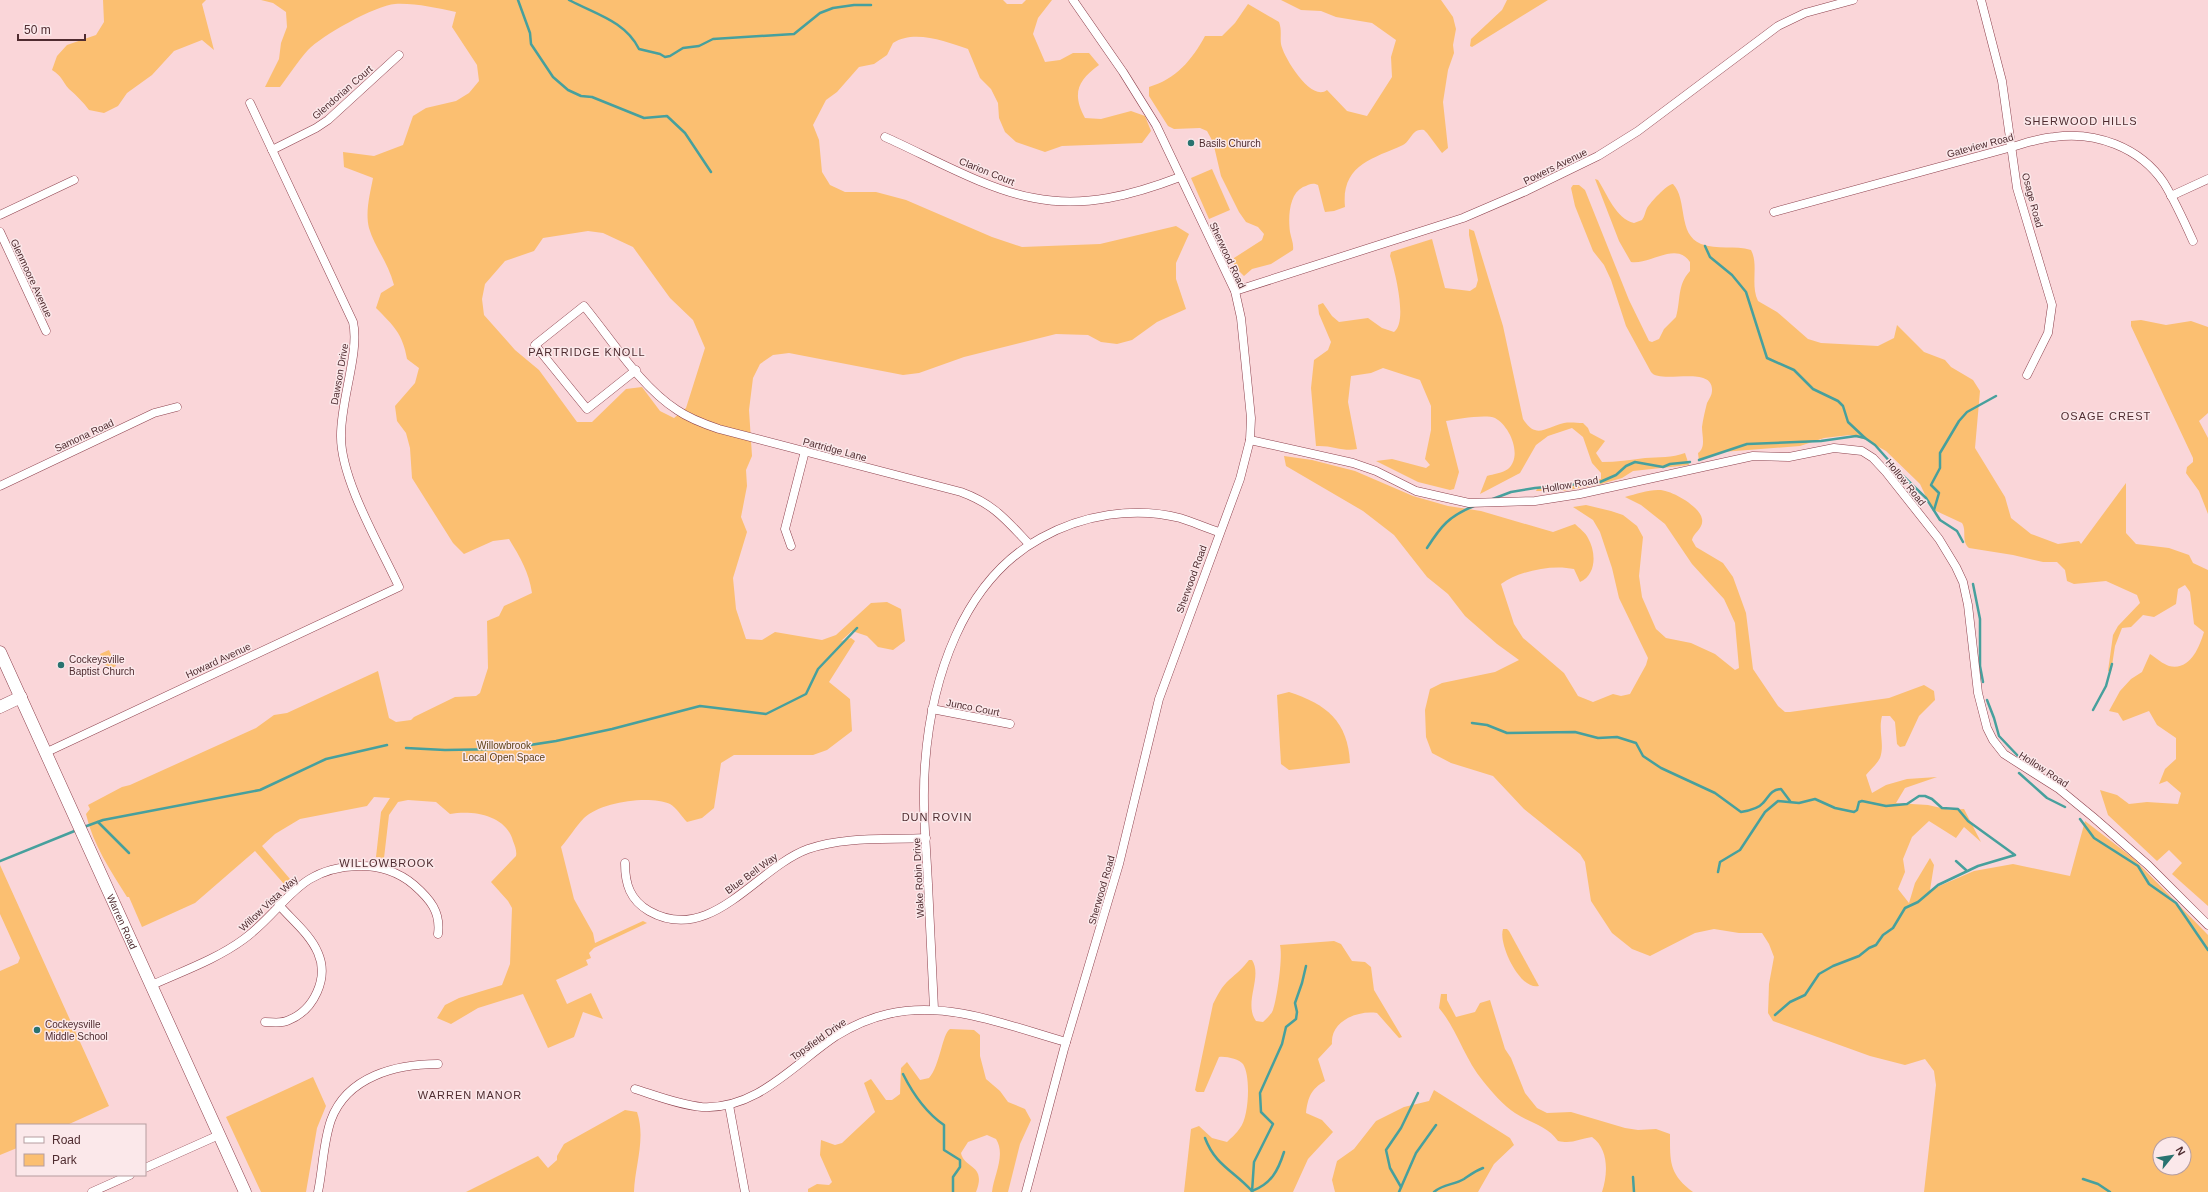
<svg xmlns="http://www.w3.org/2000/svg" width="2208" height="1192" font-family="Helvetica,sans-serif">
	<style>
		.green { fill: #fbbf71; fill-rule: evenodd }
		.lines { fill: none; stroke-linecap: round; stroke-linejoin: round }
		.stream { stroke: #47a09d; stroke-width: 2.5 }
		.street-casing { stroke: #8d414d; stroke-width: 9 }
		.secondary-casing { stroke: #8d414d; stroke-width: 13 }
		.street { stroke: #fff; stroke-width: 8 }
		.secondary { stroke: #fff; stroke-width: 12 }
		.poi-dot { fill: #297370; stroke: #fbe8ea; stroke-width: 1.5 }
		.labels { text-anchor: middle; stroke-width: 3; stroke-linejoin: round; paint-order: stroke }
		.street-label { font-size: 10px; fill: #4f2c30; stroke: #fbe8ea }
		.poi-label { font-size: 10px; fill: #4f2c30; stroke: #fbe8ea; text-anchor: start }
		.park-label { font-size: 10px; fill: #5f4219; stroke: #fbe8ea }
		.neighbourhood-label { font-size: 11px; letter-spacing: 1px; fill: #4f2c30; stroke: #fbe8ea }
	</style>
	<rect width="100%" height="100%" fill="#fad6d9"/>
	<g class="green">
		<path d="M103,0H206L202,4L214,50L202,40L174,51L152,75L127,93L118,106L104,113L89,110C83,102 77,96 69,89C62,81 62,76 52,70L57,56L67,45L96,35L104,22Z"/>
		<path d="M261,0H1003L1007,4H1022L1026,0H1052L1038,18L1033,34L1045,62L1060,60L1073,53H1089L1099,65C1077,81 1072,94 1085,118L1101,119L1131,111L1145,116L1151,131L1142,143L1062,146L1045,152L1016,142L1005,132L999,118L998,103L991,89L980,78L968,49C946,42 915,29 893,43L887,55L874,64L859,67L837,92L826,100L813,125L819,140L822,172L830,185L845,192H876L906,200L992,237L1022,247L1100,244L1176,226L1189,234L1176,263V279L1186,309L1157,322L1132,340L1117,344L1101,342L1088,335L1056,334L964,357L919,373L903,375L789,353L773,355L760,364L753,378L749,410L752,456L746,470L747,486L741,517L747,532L733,578L736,609L746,639L762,640L775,632L822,640L836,635L871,603L887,602L901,609L905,641L893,650L878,647L867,636L852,631L841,641L851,638L855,641L829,682L850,699L852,731L827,750L813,755H734L721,763L714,808L702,818L687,822C682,817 676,807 670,804C649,795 601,802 584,818C576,826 569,838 561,847L574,899L593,933L595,943L643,921L647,923L594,948L589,953L591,958L586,960L588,965L556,980L567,1004L591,993L603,1019L583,1012L574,1037L548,1048L523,994L478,1008L451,1024L437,1018L445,1005L459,998L502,985L510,964L512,908L508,901L491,882L516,856C517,851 515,846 513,841C506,815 473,810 450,814L436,802L408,800L398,802L389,815L384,858L376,857L381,812L390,798L374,797L367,806L300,819L275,834L262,846L290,879L284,884L255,851L195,903L142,927L129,897H127C111,871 93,845 86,814L90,809L88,805L122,787L130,785L256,728L274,715L287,713L378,671L389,718L396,722L411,720L414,717L455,697L476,696L480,693L488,668L487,621L499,616L504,606L532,593C529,572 520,557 509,539L493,541L464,554L453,543L412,478L410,448L406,433L397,421L395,406L415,383L419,368L407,359C403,334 393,325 376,308L381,293L394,285C388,262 374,246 369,228C365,212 370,194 373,178L344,167L343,152L374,156L403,145L413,116L426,108L456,101L469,93L479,81L477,65L452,27L456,12C436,8 415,3 395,4C376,5 321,36 308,50C298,61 289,75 280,87H265L279,59L281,43L287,27L286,12L273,3ZM588,231L603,233L633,247L670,298L693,320L705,348L686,408L674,418L660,411L642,387L626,389L592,422H577L539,370L515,350L484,315L482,299L485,284L505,261L534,251L543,238Z"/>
		<path d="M1281,0H1441L1453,17L1456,29L1453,45L1454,53L1448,70L1443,102L1448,148L1442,153L1427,133L1424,130C1412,128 1411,141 1403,145C1372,159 1341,165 1345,207L1334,211L1325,212L1324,209L1318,185C1312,182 1309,185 1303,187C1289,194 1288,217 1290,232C1291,238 1294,244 1293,250L1271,264L1252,269L1244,276L1234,266V258L1262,240L1264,234L1258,227L1246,222L1239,212L1221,176L1213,142L1207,131L1200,128L1174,129L1168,126L1149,96V87C1176,79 1192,60 1205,36H1222L1235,23L1248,4L1279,22C1282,30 1280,37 1281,44C1283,56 1311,103 1327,90L1347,111L1367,116L1392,77L1391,57L1396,40L1372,23L1336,17L1321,11L1301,10Z"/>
		<polygon points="1507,0 1548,0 1472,47 1470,46 1471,39 1502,10"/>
		<polygon points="1212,169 1230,210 1209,219 1191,178"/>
		<path d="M1595,179L1598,180C1607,194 1616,219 1634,223L1642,220C1645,216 1645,212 1647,208C1651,202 1666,185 1673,184C1688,200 1677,234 1701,244C1717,250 1735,245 1751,250C1759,265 1750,284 1758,301L1777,312L1808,339L1821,343L1878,346L1894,338L1897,325L1924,352L1945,360L1951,367L1973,380L1980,391L1975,448L2005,497L2011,518L2031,534L2058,544L2079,541L2081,544L2126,483V533L2136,544L2169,548L2189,555L2193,563L2208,570V906L2172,874L2182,863L2169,850L2157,861L2108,815L2100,790L2117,795L2129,804L2147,802L2178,804L2181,793L2167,781L2159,784L2165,769L2176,759V738L2157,725L2149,711L2123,721L2118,713L2109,711L2120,691L2131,679L2142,672L2150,654C2156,658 2163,664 2169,666C2190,671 2199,648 2204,632L2194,624L2190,592L2185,585L2178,589L2176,604L2154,617L2143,615L2131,627L2122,628L2115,646L2111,672L2108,671L2113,635L2118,626L2140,603L2137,595L2106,581L2074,584L2067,581L2065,570L2057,562H2043L2013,555L1969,548C1961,541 1967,531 1962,523L1934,510L1927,499L1920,484L1886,451L1866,440L1850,435L1824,438L1800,446L1722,452L1699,461L1698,453C1706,448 1702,436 1702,427C1703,419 1705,411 1707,403C1709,399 1712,395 1712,391C1714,364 1660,385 1651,372L1626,326L1611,280L1604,265L1593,251L1575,206L1571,188L1573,185H1579L1585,190L1629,300L1649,341L1652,342L1659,339L1664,329L1676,317C1681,299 1677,285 1690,271V262C1676,241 1650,265 1631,262L1619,241Z"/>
		<path d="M1469,229L1474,231L1503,326L1523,419C1536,440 1546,427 1564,423C1570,422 1577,423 1583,423L1588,428L1590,433L1605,441L1596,453L1602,462C1617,462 1630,460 1645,458C1659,457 1672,458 1685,453L1689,465L1633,471L1622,478L1601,484L1563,491H1536L1538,487L1601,479V473L1592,463L1583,437L1572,428L1548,436L1536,445L1520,473L1480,494L1487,476C1493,474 1503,473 1508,469C1523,456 1510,426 1495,418C1486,414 1456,419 1446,421L1459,472L1454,489L1450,490L1418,482L1376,461L1392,459L1426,468L1430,465L1425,459L1431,430V406L1420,380L1383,368L1371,373L1351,376L1348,402L1357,449C1344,452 1332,445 1316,446L1311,388L1314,360L1328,350L1331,342L1319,314L1318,305L1323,303L1332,316L1339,322L1368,318L1382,328L1394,332C1408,322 1395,271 1390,256L1391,252L1432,239L1445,288L1470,291L1476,287L1478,280L1469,235Z"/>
		<polygon points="2141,320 2166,325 2191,321 2208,327 2208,413 2199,421 2208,438 2208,514 2199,491 2186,473 2187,467 2193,462 2193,458 2131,326 2131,321"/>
		<path d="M1284,456L1312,460L1355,471L1413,496L1448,506L1481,511L1553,532L1575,524C1579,528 1586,533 1588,538C1596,552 1597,574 1580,582L1574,569C1552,564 1519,571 1501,584L1514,624L1523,638L1564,673L1578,696L1593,702L1613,694L1621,696L1630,694L1646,665L1648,658L1619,598L1612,568L1600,532L1593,520L1573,507L1586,505L1611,511L1623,515L1637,526L1643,537L1639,576L1642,597L1656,629L1666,638L1691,643L1715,654L1735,670L1739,668L1735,623L1724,599L1692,564L1665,524L1641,505L1625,497C1636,494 1647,490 1658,490C1670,489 1700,506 1702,519C1704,528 1693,533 1692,540L1696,547L1723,563L1733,577L1746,613L1753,669L1778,706L1785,712H1790L1889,698L1924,685L1934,691L1935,700L1919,716L1905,746L1900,747L1897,744L1895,722L1890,716H1882C1878,731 1885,744 1880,758C1877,764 1870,770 1866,775L1872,793L1886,785L1907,779L1937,777L1905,788L1896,803L1928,805L1950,810L1964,809L1981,842L1964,827L1956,838L1929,821L1912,837L1903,859L1905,872L1898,889L1909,903L1915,883L1930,858L1934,865L1930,890L1974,871L2013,864L2070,876L2085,821L2133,858L2208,935V1192H1924L1936,1085L1934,1071L1925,1059L1905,1065L1870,1056L1773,1021L1768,1013L1769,984L1774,957L1769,944L1762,933H1739L1714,929L1695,933L1650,956L1632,949L1612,933L1591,901L1585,862L1580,854L1524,809L1493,776L1451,763L1432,753L1426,737L1425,710L1430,689L1442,683L1495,672L1519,660L1497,644L1465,616L1448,594L1427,577L1394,535L1363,511L1286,466ZM2160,1144H2184V1168H2160Z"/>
		<polygon points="109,650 116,666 108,670 100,654"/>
		<path d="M1289,692C1326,704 1348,721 1350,763L1289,770L1281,764L1277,695Z"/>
		<polygon points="0,865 109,1106 67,1125 17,1125 17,1148 0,1155 0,971 18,963 20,958 0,914"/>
		<path d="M1503,929H1507L1509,931L1539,986C1520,991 1498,944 1503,929Z"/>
		<path d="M1334,941L1341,944L1352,961L1365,962L1371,967L1374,990L1402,1037L1399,1038L1377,1013C1358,1010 1330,1021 1332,1044L1318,1059L1325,1081C1311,1089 1308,1097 1306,1113L1322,1120L1333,1132L1308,1159L1293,1192H1184L1191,1129L1199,1126L1212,1138L1227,1142C1231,1138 1237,1133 1240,1128C1249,1117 1251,1076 1243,1064C1239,1059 1226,1056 1219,1057L1204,1092H1197L1195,1090L1213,1004C1217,996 1222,986 1229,980C1237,973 1243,968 1249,960H1252C1263,977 1243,1003 1256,1021L1263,1022C1267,1018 1271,1015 1273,1010C1277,999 1283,957 1280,945Z"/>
		<path d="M1441,994H1447V1000L1456,1017L1475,1012L1480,1003L1490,1000L1505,1049L1511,1058L1525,1093L1537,1108L1547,1113L1571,1112L1625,1128L1638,1130L1656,1129L1670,1134C1670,1162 1669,1174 1693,1192H1602C1608,1174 1609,1149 1592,1137C1578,1139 1573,1144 1558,1141C1548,1126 1530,1123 1515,1113C1504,1106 1491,1091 1483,1081C1464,1058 1457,1029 1439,1008Z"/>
		<path d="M950,1029L974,1030L980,1035V1056L986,1079L1000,1091L1008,1102L1025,1109L1031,1120L1020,1144L1008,1192H992C994,1175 1006,1155 996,1139L987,1135L968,1142L961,1153C964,1169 987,1164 976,1192H808V1189L817,1184L829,1185L832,1182L820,1155L821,1140L835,1145L842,1143L875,1112L864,1083L871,1079L886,1100H892L900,1094L901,1068L907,1062L920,1080L929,1078C940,1066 942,1034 950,1029Z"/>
		<polygon points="313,1077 326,1106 317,1128 306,1192 261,1192 226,1117"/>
		<polygon points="1434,1090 1510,1138 1514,1145 1494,1164 1478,1192 1335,1192 1332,1180 1337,1161 1354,1149 1376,1121 1404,1107 1429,1101"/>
		<path d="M625,1110L637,1112C646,1139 635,1165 634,1192H466L538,1156L548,1168L557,1160V1156L564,1144Z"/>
	</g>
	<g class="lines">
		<g class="stream">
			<polyline points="518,0 530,33 531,44 553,77 568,90 581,96 592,97 644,118 667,116 685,133 711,172"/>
			<path d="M569,0C595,14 625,21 639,49L660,54L665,57L670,56L683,48L699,46L713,39L794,34L820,13L833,8L854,5H871"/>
			<polyline points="1705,246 1710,257 1732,275 1746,292 1767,358 1794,370 1813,389 1838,401 1843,406 1848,422 1865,438"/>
			<polyline points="1699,460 1747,444 1821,441 1856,436 1865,438 1875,445 1900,473 1926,498 1940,520 1957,531 1963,542"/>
			<polyline points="1490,500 1511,492 1535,488 1600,482 1616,475 1626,466 1635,462 1663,467 1670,464 1690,462"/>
			<polyline points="1934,510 1939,493 1931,485 1940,468 1940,453 1959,421 1967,412 1996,396"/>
			<path d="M1427,548C1441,526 1449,516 1474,506"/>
			<polyline points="1973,584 1980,619 1980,666 1983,682"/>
			<polyline points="1987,700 1994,718 1999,736 2019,757"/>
			<polyline points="2093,710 2106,686 2112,664"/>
			<path d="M1472,723L1487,725L1507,733L1575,732L1598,738L1617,737L1636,743L1643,756L1661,768L1715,793L1741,812C1747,811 1759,808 1763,803C1769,797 1770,790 1781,789L1790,801"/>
			<polyline points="406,748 445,750 504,749 556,741 612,729 700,706 766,714 806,694 818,669 857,628"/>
			<polyline points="2019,773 2047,798 2065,807"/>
			<polyline points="2080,819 2094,838 2138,866 2149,884 2176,903 2208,950"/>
			<polyline points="98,822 129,853"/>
			<polyline points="84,827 103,820 260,790 326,759 387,745"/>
			<polyline points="0,861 77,830"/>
			<polyline points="1956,861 1966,870"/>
			<polyline points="1718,872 1720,862 1740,850 1765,812 1778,801 1799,803 1815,799 1835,808 1854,812 1857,810 1859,802 1862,801 1886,806 1907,804 1919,796 1925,796 1932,799 1942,808 1958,809 1968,821 2015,855 1978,866 1938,885 1918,902 1905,908 1893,928 1883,935 1876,945 1869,948 1859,956 1833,966 1819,974 1805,995 1790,1002 1775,1015"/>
			<path d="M903,1074C913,1094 925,1112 944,1125V1150L960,1160V1167L953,1177V1192"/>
			<path d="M1205,1138C1215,1165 1234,1171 1252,1191"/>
			<polyline points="1633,1177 1634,1192"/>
			<polyline points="2083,1179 2098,1184 2110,1192"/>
			<polyline points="1401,1187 1390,1168 1386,1150 1401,1128 1418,1093"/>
			<path d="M1252,1191C1271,1184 1278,1171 1284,1152"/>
			<polyline points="1252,1192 1254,1162 1273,1124 1261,1112 1260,1093 1282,1044 1286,1027 1296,1019 1297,1012 1295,1003 1302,983 1306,966"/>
			<polyline points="1399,1192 1416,1153 1436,1125"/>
			<path d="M1434,1192C1443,1184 1454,1185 1464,1179C1470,1175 1475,1171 1483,1168"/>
		</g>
		<g class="street-casing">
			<g id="street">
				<polyline points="1981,0 2002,81 2017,188 2052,305 2048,333 2027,375"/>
				<path d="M885,137C930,157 987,190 1034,198C1085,208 1133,195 1180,177"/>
				<polyline points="272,150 316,128 328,120 399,55"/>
				<polyline points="2171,196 2208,179"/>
				<path d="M1774,212L2012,147C2026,143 2040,138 2054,137C2095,131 2140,147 2164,183C2175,201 2184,221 2193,241"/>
				<polyline points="0,215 74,180"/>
				<polyline points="0,232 46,331"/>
				<polyline points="1235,291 1463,218 1526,191 1598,156 1638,131 1778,26 1805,13 1853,0"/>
				<path d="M636,370L587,409L535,345L584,306C612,340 640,386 677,410C690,419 704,424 719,429L961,492C994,504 1006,520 1029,544"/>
				<polyline points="1250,440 1353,463 1376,471 1416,491 1469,503 1535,501 1580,494 1753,456 1789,457 1834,448 1862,451 1873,458 1886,472 1939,539 1956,567 1963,582 1968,605 1978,693 1987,728 1993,740 2004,754 2059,789 2093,817 2148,865 2208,925"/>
				<polyline points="0,486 154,413 177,407"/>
				<polyline points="791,546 785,529 805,451"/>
				<polyline points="932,709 1010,724"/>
				<path d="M47,752L399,587C380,546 341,480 341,437C340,402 360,352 353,322L250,103"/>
				<path d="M625,863C625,884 630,900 649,911C711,946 756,868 808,849C845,836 888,840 926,838"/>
				<path d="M152,985C183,971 217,959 244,939C287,907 296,868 358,866C378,865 399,872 414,885C430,899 441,912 438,934"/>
				<path d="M934,1009C932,967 930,926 928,884C926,844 922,804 925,765C931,680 962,581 1041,538C1082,515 1134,506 1180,518C1193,522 1206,528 1219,532"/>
				<path d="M265,1022C273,1022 282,1024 289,1020C314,1010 329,978 318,953C310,934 292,920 279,905"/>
				<path d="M635,1089C657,1096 680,1105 702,1107C757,1110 794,1064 836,1036C852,1026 870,1018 888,1014C948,1000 1009,1026 1066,1042"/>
				<polyline points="729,1105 745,1192"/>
				<polyline points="145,1168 219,1135"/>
				<polyline points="92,1192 130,1175"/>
				<path d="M318,1192C323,1168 323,1143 331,1120C347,1076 397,1064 438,1064"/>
				<polyline points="1026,1192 1064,1049 1119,864 1159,699 1240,479 1250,440 1251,418 1241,318 1235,291 1156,125 1123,72 1073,0"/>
			</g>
		</g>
		<g class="secondary-casing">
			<g id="secondary">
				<path id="s1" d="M0,652L245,1192"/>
				<polyline points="0,707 21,697"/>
			</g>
		</g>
		<use href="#street" class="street"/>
		<use href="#secondary" class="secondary"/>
	</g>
	<g class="poi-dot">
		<circle cx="1191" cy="143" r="4"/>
		<circle cx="61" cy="665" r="4"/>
		<circle cx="37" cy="1030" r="4"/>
	</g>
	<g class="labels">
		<g class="street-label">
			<text transform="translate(342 92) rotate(-41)" y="4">Glendorian Court</text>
			<text transform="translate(1980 145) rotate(-15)" y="4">Gateview Road</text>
			<text transform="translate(1555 166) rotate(-26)" y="4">Powers Avenue</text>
			<text transform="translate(987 171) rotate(22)" y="4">Clarion Court</text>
			<text transform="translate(2033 200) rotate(75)" y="4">Osage Road</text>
			<text transform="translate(1228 255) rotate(65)" y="4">Sherwood Road</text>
			<text transform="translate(32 278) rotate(65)" y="4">Glenmoore Avenue</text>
			<text transform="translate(339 374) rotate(-80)" y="4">Dawson Drive</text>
			<text transform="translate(84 435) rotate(-25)" y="4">Samona Road</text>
			<text transform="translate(835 449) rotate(15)" y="4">Partridge Lane</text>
			<text transform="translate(1906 482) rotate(51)" y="4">Hollow Road</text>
			<text transform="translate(1570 484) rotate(-10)" y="4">Hollow Road</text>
			<text transform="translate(1191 579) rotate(-70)" y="4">Sherwood Road</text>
			<text transform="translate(218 660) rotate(-25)" y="4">Howard Avenue</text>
			<text transform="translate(973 707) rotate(11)" y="4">Junco Court</text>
			<text transform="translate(2044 769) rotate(33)" y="4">Hollow Road</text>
			<text transform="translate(751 873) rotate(-36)" y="4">Blue Bell Way</text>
			<text transform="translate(918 878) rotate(-93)" y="4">Wake Robin Drive</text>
			<text transform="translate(1101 890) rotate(-74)" y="4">Sherwood Road</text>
			<text transform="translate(268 903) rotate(-43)" y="4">Willow Vista Way</text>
			<text dy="4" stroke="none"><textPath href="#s1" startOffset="296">Warren Road</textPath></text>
			<text transform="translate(818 1039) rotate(-35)" y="4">Topsfield Drive</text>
		</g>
		<g class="poi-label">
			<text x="1199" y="147">Basils Church</text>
			<text x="69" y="663">Cockeysville<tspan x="69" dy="12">Baptist Church</tspan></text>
			<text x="45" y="1028">Cockeysville<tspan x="45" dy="12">Middle School</tspan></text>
		</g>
		<g class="park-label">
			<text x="504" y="749">Willowbrook<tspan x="504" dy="12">Local Open Space</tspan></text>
		</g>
		<g class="neighbourhood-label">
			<text x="2081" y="125">SHERWOOD HILLS</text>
			<text x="587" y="356">PARTRIDGE KNOLL</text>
			<text x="2106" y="420">OSAGE CREST</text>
			<text x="937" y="821">DUN ROVIN</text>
			<text x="387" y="867">WILLOWBROOK</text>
			<text x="470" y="1099">WARREN MANOR</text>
		</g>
	</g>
	<rect x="16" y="1124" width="130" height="52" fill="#fbe8ea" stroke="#b69da0"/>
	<rect x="24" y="1137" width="20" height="6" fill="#ffffff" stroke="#b69da0"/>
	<text x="52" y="1144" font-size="12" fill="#4f2c30">Road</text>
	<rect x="24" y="1154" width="20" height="12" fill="#fbbf71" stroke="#b69da0"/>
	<text x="52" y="1164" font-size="12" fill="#4f2c30">Park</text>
	<g transform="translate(2172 1156) rotate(60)"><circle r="19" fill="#fbe8ea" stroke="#b69da0"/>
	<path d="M0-3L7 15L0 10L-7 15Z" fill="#297370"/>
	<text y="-6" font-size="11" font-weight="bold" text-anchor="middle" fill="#4f2c30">N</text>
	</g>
	<path d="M18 34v6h67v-6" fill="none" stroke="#4f2c30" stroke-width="2"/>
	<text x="24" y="34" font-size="12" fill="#4f2c30" stroke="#fbe8ea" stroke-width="3" paint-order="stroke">50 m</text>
</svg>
